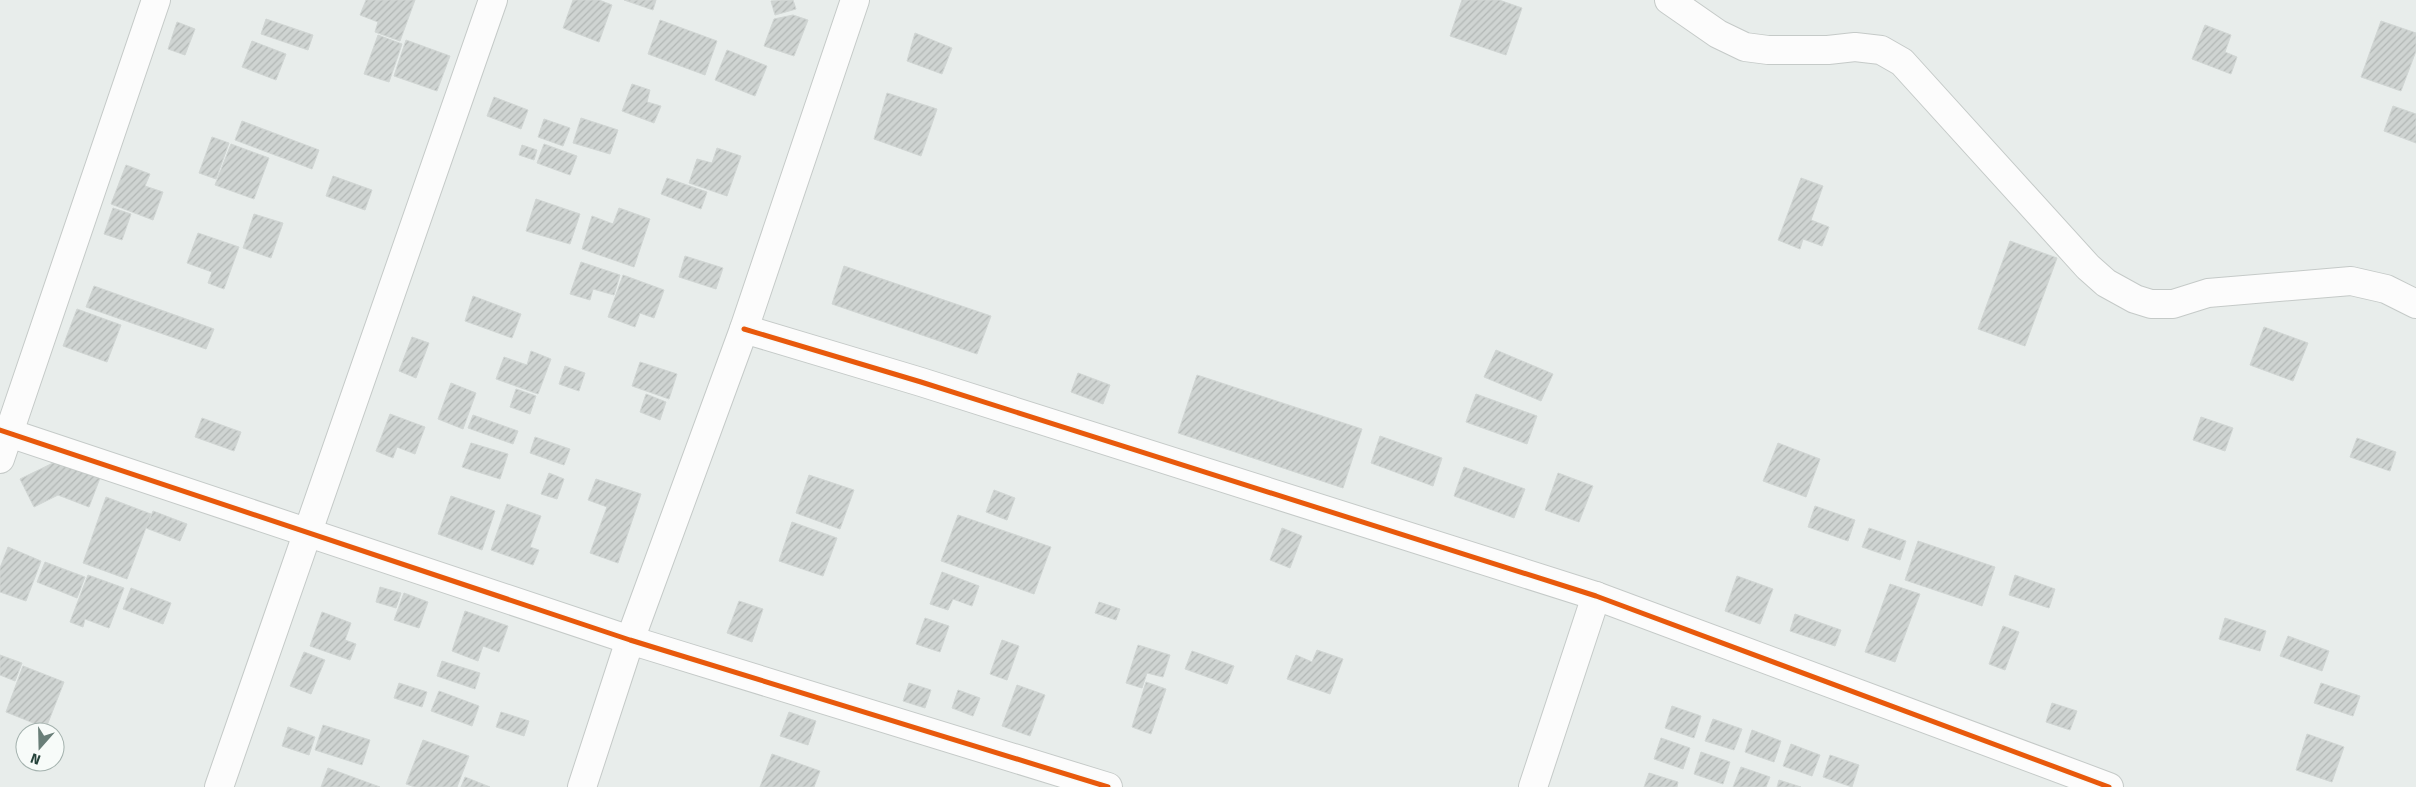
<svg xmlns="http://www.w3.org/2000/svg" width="2416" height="787" font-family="'Fira Sans',sans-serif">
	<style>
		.building { fill: url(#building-hatch); stroke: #d1d6d4 }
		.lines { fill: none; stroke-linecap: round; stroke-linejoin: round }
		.minor-casing { stroke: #c5cac8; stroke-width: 30 }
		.minor { stroke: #fcfcfc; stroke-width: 28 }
		.cycleway-casing { stroke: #f7fbf9; stroke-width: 8 }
		.cycleway { stroke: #e8590c; stroke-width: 5 }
	</style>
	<defs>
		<pattern id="building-hatch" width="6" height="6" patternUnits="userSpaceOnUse" patternTransform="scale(1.25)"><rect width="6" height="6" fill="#cfd4d2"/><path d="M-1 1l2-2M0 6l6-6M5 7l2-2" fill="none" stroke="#b2b7b5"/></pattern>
	</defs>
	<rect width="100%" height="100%" fill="#e8edeb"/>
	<g class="building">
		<polygon points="366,0 415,0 400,41 375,32 378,22 360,15"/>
		<polygon points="573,0 599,0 612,5 599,42 563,28"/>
		<polygon points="624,0 656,0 653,10"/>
		<polygon points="793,0 796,9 775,15 771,1"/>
		<polygon points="1462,0 1499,0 1522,8 1506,55 1450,36"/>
		<polygon points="793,15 808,20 794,56 764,46 774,19"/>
		<polygon points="266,19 313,35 308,50 261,34"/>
		<polygon points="660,20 717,41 705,75 648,54"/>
		<polygon points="2381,21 2416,33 2416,51 2401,91 2361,77"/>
		<polygon points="177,22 195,29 185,55 168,49"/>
		<polygon points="2205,25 2231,35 2225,52 2237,57 2231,74 2192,59"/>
		<polygon points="915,33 952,48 942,74 907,61"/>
		<polygon points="378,35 402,44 389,82 364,74"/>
		<polygon points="406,40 450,56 437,91 394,76"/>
		<polygon points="252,41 286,54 276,80 242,67"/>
		<polygon points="727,50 767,66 755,96 715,80"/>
		<polygon points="632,84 650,90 647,102 661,106 654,123 622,111"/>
		<polygon points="887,93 937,109 921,156 874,139"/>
		<polygon points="494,97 528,110 521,129 487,116"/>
		<polygon points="2393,106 2416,114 2416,143 2384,131"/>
		<polygon points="581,118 618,130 610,154 573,143"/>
		<polygon points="544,119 570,128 563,146 538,137"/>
		<polygon points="242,121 319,150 312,169 235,140"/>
		<polygon points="212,137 229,143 216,179 199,173"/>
		<polygon points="231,144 269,158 254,199 215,185"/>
		<polygon points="544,144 577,156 570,175 537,163"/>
		<polygon points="522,145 537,150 534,160 519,155"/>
		<polygon points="717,148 741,156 727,196 689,183 697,159 712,163"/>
		<polygon points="126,165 150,174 145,186 163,192 153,220 111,204"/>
		<polygon points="333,176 372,190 365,210 326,196"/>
		<polygon points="667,178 707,192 701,209 661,194"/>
		<polygon points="1801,178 1823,186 1811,220 1829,227 1822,246 1803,239 1800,249 1778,240"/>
		<polygon points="536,199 580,214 570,244 526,231"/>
		<polygon points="113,208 131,214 122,240 104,234"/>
		<polygon points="619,208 650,219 634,267 582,249 592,216 613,224"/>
		<polygon points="254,214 283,223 271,258 243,248"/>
		<polygon points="198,233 239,247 224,289 208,283 212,272 187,263"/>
		<polygon points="2010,241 2057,258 2025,346 1978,329"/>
		<polygon points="685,256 723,268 716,289 679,277"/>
		<polygon points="581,262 620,275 614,295 593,289 590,300 570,294"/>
		<polygon points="844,266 991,316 977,354 832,304"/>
		<polygon points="623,275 664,290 654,318 640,313 635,327 608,317"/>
		<polygon points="94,286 214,329 206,349 86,307"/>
		<polygon points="473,296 521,314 512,338 465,321"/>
		<polygon points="77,309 121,325 107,362 63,346"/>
		<polygon points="2264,327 2308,343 2293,381 2250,365"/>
		<polygon points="412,337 429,343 416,378 399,371"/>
		<polygon points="1496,350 1553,374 1541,401 1484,377"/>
		<polygon points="531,351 551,359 538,394 496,379 504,357 527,365"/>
		<polygon points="640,362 677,374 669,399 632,386"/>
		<polygon points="565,366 585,373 579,391 559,384"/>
		<polygon points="1078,373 1110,385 1103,404 1071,392"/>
		<polygon points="1197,375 1362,429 1343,488 1178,433"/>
		<polygon points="451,383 476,393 463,429 438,419"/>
		<polygon points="516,389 536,396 530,414 510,407"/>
		<polygon points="646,394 666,402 660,420 640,412"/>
		<polygon points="1476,394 1537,416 1527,444 1466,422"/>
		<polygon points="390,414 425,427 415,454 397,447 393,458 376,451"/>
		<polygon points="473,415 518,431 513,444 468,428"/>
		<polygon points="2201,417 2233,428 2225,451 2193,440"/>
		<polygon points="202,418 241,432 234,451 195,437"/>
		<polygon points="1380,436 1442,458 1433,486 1371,463"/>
		<polygon points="535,437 570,449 564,465 530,453"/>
		<polygon points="2357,438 2396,452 2390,471 2350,457"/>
		<polygon points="471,443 508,454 500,479 462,467"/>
		<polygon points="1778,443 1820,459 1806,497 1763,481"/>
		<polygon points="55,462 100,478 89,507 58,495 34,507 20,479"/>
		<polygon points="1464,467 1525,489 1514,518 1454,496"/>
		<polygon points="549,473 564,479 557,499 541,494"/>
		<polygon points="1558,473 1593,486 1579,522 1545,510"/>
		<polygon points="809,475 854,490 840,529 796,513"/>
		<polygon points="596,479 641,494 618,563 590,553 607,507 588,500"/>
		<polygon points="994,490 1015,498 1007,520 986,512"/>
		<polygon points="451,496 495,511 482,550 438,534"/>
		<polygon points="106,497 151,514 127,579 83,563"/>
		<polygon points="507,504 541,516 530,547 539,550 533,565 491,550"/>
		<polygon points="1815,506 1855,520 1848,541 1808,527"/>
		<polygon points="153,511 187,524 180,541 146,528"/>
		<polygon points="958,515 1051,547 1034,594 941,561"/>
		<polygon points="792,522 837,538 823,576 779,561"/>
		<polygon points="1282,528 1302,536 1290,568 1270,560"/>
		<polygon points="1869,528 1906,541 1900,560 1862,547"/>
		<polygon points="1918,541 1995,567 1982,606 1905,580"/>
		<polygon points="8,547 41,561 26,601 0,592 0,568"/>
		<polygon points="45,562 85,577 77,598 37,582"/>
		<polygon points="942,572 979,586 972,606 953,599 948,610 930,604"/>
		<polygon points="88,575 124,588 109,628 85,619 83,627 70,622"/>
		<polygon points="2015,575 2055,589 2049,608 2009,595"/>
		<polygon points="1737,576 1773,589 1760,624 1725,611"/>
		<polygon points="1890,584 1920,594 1895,662 1865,652"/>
		<polygon points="380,587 401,593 396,608 376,602"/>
		<polygon points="131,588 171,603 163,624 123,609"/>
		<polygon points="404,593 428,602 419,628 394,620"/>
		<polygon points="739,601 763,609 752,642 727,633"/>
		<polygon points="1099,602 1120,609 1116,620 1095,613"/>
		<polygon points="465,611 508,626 499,652 483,646 478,661 452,651"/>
		<polygon points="322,612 351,623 345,640 356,644 350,660 310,646"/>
		<polygon points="1795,614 1841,630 1835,646 1790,631"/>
		<polygon points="925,618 949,626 940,652 916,644"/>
		<polygon points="2225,618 2266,631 2260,651 2219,639"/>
		<polygon points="2003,626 2019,632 2005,670 1989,664"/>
		<polygon points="2288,636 2329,651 2322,671 2280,656"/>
		<polygon points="1002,640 1019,646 1007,680 990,674"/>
		<polygon points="1138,645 1170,655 1163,677 1147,673 1142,688 1126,683"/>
		<polygon points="1317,650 1343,659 1330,694 1287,679 1296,655 1312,662"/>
		<polygon points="1192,651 1234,666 1227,684 1185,669"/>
		<polygon points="304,652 325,660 311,694 290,686"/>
		<polygon points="0,655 22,663 15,681 0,675"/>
		<polygon points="442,661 480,673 475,689 437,676"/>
		<polygon points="23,666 64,682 46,728 6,712"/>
		<polygon points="1146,682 1166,689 1151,734 1132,727"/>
		<polygon points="399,683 427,692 422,707 394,698"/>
		<polygon points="909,683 931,690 925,708 903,701"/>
		<polygon points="2321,683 2360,696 2353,716 2314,703"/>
		<polygon points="1017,685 1045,695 1030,736 1002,726"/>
		<polygon points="958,690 980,698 973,716 952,708"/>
		<polygon points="439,691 479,706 472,726 431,711"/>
		<polygon points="2052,703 2077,711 2070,730 2046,722"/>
		<polygon points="1672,706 1701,716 1694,738 1665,728"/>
		<polygon points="501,712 529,721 524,736 496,727"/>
		<polygon points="789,712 816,721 808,745 780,736"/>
		<polygon points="1713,719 1742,729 1734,750 1705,741"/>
		<polygon points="323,725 370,740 362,765 315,750"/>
		<polygon points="288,727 315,737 309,755 282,746"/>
		<polygon points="1752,730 1781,741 1774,762 1745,752"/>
		<polygon points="2307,734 2344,747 2332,782 2296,770"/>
		<polygon points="1661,738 1690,748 1683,769 1654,759"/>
		<polygon points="423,740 469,756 457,787 415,787 406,784"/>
		<polygon points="1791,744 1820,755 1812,776 1783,766"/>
		<polygon points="1701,752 1730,762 1723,784 1694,774"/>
		<polygon points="772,754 820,771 814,787 760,787"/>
		<polygon points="1830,755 1859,765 1852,787 1823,777"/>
		<polygon points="1741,767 1770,777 1766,787 1733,787"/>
		<polygon points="328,768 380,787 321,787"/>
		<polygon points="1649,773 1678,782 1677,787 1644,787"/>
		<polygon points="465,777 490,787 461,787"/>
		<polygon points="1779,780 1801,787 1777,787"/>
	</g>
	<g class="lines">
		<g class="minor-casing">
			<g id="minor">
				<polyline points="1669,0 1718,34 1745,47 1768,50 1828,50 1855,47 1881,50 1902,62 2088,267 2106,283 2135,299 2151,304 2173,304 2208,293 2351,281 2386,289 2416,304"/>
				<polyline points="744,329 921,382 1596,596 2109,787"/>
				<polyline points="0,430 630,640 1108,787"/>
				<polyline points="0,459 156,0"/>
				<polyline points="219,787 493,0"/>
				<polyline points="582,787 630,640 744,329 855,0"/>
				<polyline points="1533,787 1596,596"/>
			</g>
		</g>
		<use href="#minor" class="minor"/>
		<g class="cycleway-casing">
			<g id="cycleway">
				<polyline points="744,329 921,382 1596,596 2109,787"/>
				<polyline points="0,430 630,640 1108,787"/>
			</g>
		</g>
		<use href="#cycleway" class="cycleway"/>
	</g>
	<g transform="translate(40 747) rotate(200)"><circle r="24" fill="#f7fbf9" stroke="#a3b1ad"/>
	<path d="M0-4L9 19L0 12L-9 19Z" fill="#697e78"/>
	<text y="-8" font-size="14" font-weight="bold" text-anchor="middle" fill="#24423a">N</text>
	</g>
</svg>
